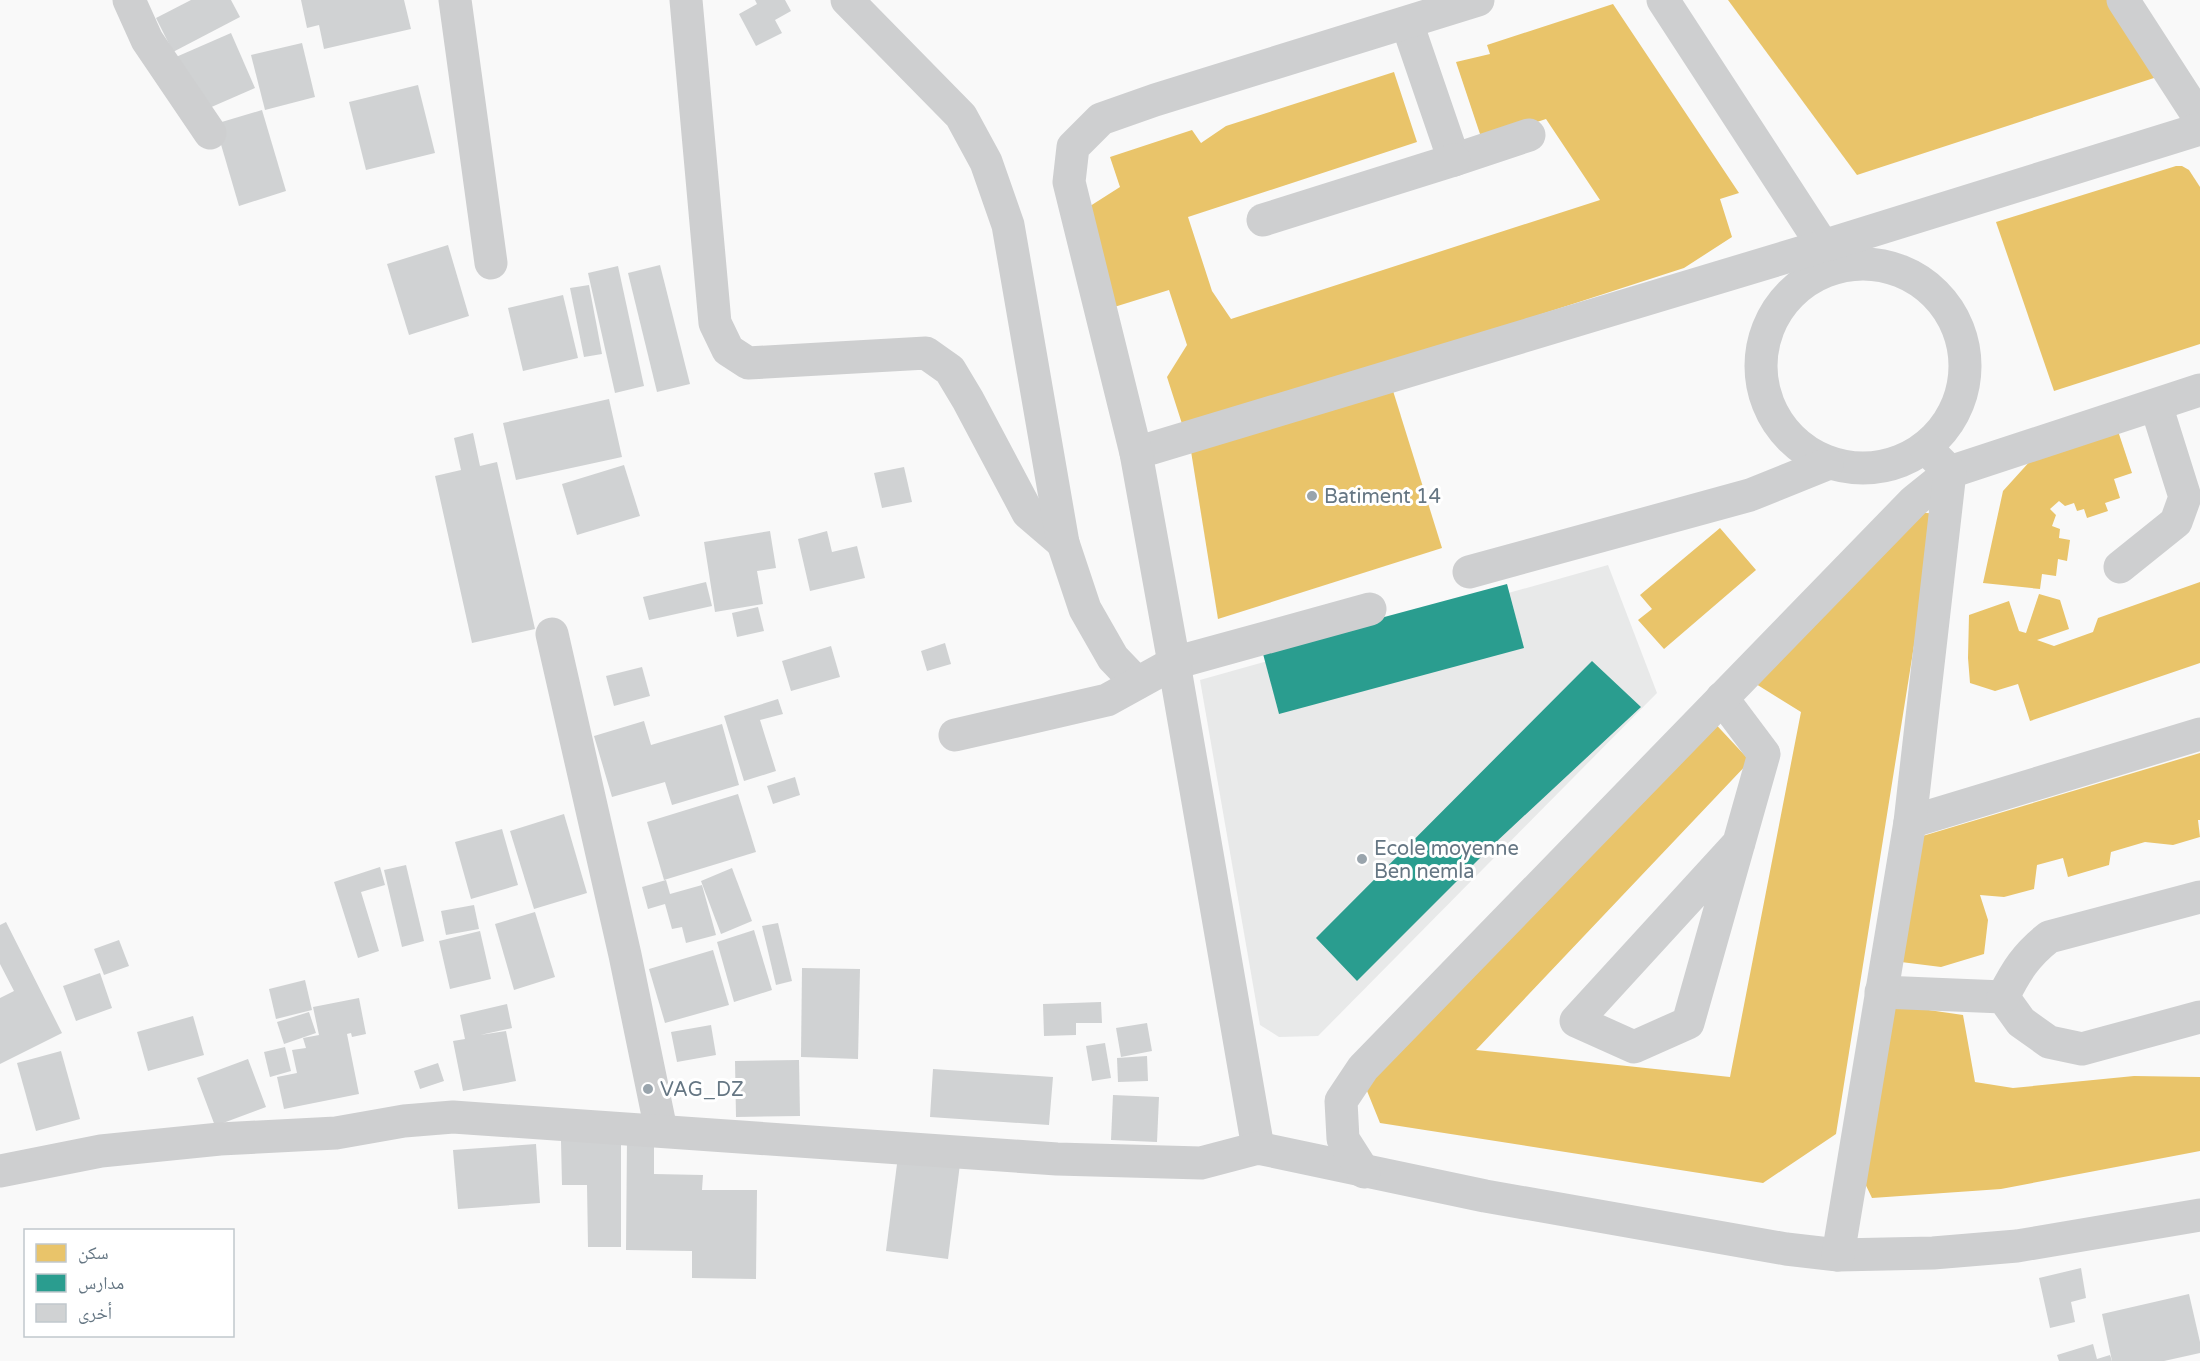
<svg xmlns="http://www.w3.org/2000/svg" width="2200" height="1361" font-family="'Varela Round','Noto Naskh Arabic',sans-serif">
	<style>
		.built { fill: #e8e9e9 }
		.homes { fill: #e9c46a }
		.schools { fill: #2a9d8f }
		.building { fill: #d0d2d3 }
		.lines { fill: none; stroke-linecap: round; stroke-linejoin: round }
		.minor { stroke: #cecfd0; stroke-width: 33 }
		.poi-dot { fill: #99a4ac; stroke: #fff; stroke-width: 2 }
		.labels { text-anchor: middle; stroke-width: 6; stroke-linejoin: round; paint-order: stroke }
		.poi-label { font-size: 20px; fill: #657683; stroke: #fff; text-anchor: start }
	</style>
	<rect width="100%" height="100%" fill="#f9f9f9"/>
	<polygon class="built" points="1608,565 1657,693 1318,1036 1279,1037 1260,1025 1200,680"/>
	<g class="homes">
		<polygon points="1728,0 2107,0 2157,77 1857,175"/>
		<polygon points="1613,4 1739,193 1720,199 1732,237 1684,268 1184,430 1167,377 1187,345 1169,290 1111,308 1087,208 1120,187 1110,157 1192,130 1201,143 1226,126 1394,72 1417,142 1188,217 1212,291 1231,319 1600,200 1546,119 1482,140 1456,62 1490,54 1487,45"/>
		<polygon points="2176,166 2182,166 2189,170 2200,187 2200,344 2054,391 1996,222"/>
		<polygon points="1389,378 1442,548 1218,619 1190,445"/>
		<polygon points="2115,422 2132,473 2114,479 2120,498 2105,503 2108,511 2087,518 2084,509 2077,511 2074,503 2065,506 2059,501 2050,509 2056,515 2052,526 2060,529 2059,538 2070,540 2067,561 2058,559 2056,576 2042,574 2040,589 1983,583 2003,491 2042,448"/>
		<polygon points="1912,511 1935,514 1836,1134 1763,1183 1380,1123 1363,1081 1709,717 1750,761 1476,1050 1730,1077 1801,712 1748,679"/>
		<polygon points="1720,528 1756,570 1664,649 1638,620 1652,609 1640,595"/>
		<polygon points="2200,582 2200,663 2030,721 2018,684 1995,691 1970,683 1968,658 1969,615 2009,601 2019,631 2026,633 2039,594 2060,600 2069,629 2037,640 2054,646 2093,632 2098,618"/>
		<polygon points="2200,753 2200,820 2198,820 2200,837 2173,845 2145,842 2111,852 2109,865 2068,877 2063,858 2037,865 2034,889 2004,897 1980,895 1988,920 1984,954 1941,967 1901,962 1916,838"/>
		<polygon points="1887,1004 1963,1015 1975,1082 2013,1088 2134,1076 2200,1077 2200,1151 2001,1189 1872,1198 1859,1171"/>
	</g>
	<g class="schools">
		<polygon points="1507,584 1524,648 1279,714 1262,650"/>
		<polygon points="1592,661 1641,707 1495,843 1357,981 1316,938"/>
	</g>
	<g class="building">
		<polygon points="191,0 231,0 240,17 173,52 156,18"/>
		<polygon points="301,0 404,0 411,29 324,49 319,25 307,28"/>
		<polygon points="755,0 785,0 791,11 775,20 782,33 756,46 739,14 757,4"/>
		<polygon points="231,33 255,88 200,112 176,57"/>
		<polygon points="302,43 315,97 265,110 251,55"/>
		<polygon points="418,85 435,153 366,170 349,102"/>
		<polygon points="262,110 286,191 239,206 215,124"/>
		<polygon points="448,245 469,316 409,335 387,264"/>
		<polygon points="660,265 690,384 657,392 628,273"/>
		<polygon points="618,266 644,386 615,393 588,273"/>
		<polygon points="589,285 602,354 584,357 570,288"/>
		<polygon points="563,295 578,358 523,371 508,308"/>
		<polygon points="609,399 622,457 516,480 503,423"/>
		<polygon points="473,433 480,466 497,462 535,629 472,643 435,476 461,470 454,438"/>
		<polygon points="624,465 640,516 577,535 562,484"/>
		<polygon points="904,467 912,502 882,508 874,473"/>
		<polygon points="770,531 776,568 757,571 763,604 715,612 704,542"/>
		<polygon points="827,531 832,552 857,546 865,578 810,591 798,539"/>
		<polygon points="706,582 712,606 649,620 643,597"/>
		<polygon points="758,607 764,631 737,637 732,613"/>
		<polygon points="945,643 951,664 927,671 921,651"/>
		<polygon points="831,646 840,677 791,691 782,661"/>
		<polygon points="642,667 650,696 614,706 606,676"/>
		<polygon points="778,699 783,714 760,720 776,771 744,781 724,716"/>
		<polygon points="644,721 651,745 722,724 739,785 672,805 665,782 612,797 594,736"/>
		<polygon points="795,777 800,795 773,804 767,786"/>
		<polygon points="738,794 756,852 664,880 647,822"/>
		<polygon points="564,814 587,893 534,909 510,831"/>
		<polygon points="502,829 518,885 471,899 455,842"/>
		<polygon points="406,865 424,941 402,947 384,870"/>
		<polygon points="380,867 385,885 361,892 379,951 358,958 334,882"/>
		<polygon points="732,868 752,921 721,934 701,881"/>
		<polygon points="666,880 670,894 702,885 716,935 686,943 682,927 672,929 665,904 648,909 642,887"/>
		<polygon points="474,905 479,929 446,935 441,911"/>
		<polygon points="535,912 555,977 514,990 495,924"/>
		<polygon points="6,922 62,1033 0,1064 0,998 14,991 0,964 0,925"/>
		<polygon points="778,923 792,981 776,985 762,926"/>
		<polygon points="754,930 772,990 734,1002 717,942"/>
		<polygon points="480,931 491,979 450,989 439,941"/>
		<polygon points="119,940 129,966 104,975 94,949"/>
		<polygon points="713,950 729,1005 665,1023 649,969"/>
		<polygon points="802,968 860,969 858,1059 801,1057"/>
		<polygon points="100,973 112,1008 76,1021 63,986"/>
		<polygon points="305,980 312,1010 276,1019 269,989"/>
		<polygon points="359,998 366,1034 352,1037 351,1033 347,1034 359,1094 284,1109 277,1077 297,1073 292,1050 306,1048 303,1038 319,1035 313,1007"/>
		<polygon points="1101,1002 1102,1023 1076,1023 1076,1035 1044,1036 1043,1004"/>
		<polygon points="507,1004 512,1028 480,1035 506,1031 516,1081 463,1091 453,1041 465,1039 460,1015"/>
		<polygon points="309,1012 316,1033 284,1044 277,1022"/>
		<polygon points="193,1016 204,1055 148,1071 137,1032"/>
		<polygon points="1147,1023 1152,1051 1121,1057 1116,1028"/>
		<polygon points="711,1025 716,1055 677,1062 671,1032"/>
		<polygon points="1105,1043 1111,1078 1092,1081 1086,1046"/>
		<polygon points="285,1047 291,1071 270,1077 264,1052"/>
		<polygon points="61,1051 80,1119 36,1131 17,1063"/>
		<polygon points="1147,1056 1148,1081 1118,1082 1117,1058"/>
		<polygon points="248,1059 266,1107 215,1126 197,1078"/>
		<polygon points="799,1060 800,1116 736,1117 735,1061"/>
		<polygon points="438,1063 444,1081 420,1089 414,1071"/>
		<polygon points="933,1069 1053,1077 1049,1125 930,1117"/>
		<polygon points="1113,1095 1159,1097 1157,1142 1111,1140"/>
		<polygon points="627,1138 654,1138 654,1174 703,1175 702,1190 757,1190 756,1279 692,1278 692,1251 626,1250"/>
		<polygon points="561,1141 621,1141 621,1247 588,1247 587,1185 562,1185"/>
		<polygon points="536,1144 540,1203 458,1209 453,1150"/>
		<polygon points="898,1156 960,1164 948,1259 886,1251"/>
		<polygon points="2081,1268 2086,1298 2071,1302 2075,1322 2050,1328 2039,1278"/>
		<polygon points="2189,1294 2200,1342 2200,1353 2164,1361 2112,1361 2102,1314"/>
		<polygon points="2093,1344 2097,1359 2110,1355 2112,1361 2059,1361 2057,1355"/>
	</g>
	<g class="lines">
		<g class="minor">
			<polyline points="129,0 147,40 210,133"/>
			<polyline points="455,0 491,263"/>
			<polyline points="686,0 715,323 728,350 748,363 926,353 950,370 968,400 1028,513 1063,543"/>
			<polyline points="847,0 961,116 986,162 1008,225 1063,543 1085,609 1113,658 1137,683"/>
			<polyline points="1663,0 1823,246 1831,265"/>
			<polyline points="2123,0 2200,119"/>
			<polyline points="1407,23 1454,160 1529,135"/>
			<polyline points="1263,220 1454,160"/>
			<circle cx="1863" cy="366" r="102"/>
			<polyline points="1136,453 1823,246 2200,129"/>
			<polyline points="2120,567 2176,522 2185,497 2156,405"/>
			<polyline points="1469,572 1750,495 1827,464"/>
			<polyline points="552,634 625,955 661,1130"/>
			<polyline points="1722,698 1764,754 1688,1023 1634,1047 1576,1021 1739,843"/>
			<polyline points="955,735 1107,700 1174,663 1370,609"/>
			<polyline points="1910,822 2200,734"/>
			<polyline points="1881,992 2003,997 2021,1022 2049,1042 2082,1049 2200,1017"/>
			<path d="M2003,997C2016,971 2026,955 2049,937L2200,897"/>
			<polyline points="1258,1148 1174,663 1136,453 1069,182 1073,147 1101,119 1155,100 1478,0"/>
			<polyline points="0,1171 101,1151 220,1139 336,1133 404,1121 453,1117 1057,1159 1201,1163 1258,1148 1485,1196 1786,1249 1838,1255 1933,1253 2017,1246 2200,1215"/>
			<polyline points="1364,1172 1343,1139 1341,1101 1363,1068 1914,501 1950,472 2200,390"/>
			<polyline points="1838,1255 1910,822 1950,472 1926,448"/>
		</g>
	</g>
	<g class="poi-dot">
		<circle cx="1312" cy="496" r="6"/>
		<circle cx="1362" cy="859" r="6"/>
		<circle cx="648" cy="1089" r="6"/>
	</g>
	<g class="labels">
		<g class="poi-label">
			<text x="1324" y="503">Batiment 14</text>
			<text x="1374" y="855">Ecole moyenne<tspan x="1374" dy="23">Ben nemla</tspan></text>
			<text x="660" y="1096">VAG_DZ</text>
		</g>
	</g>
	<rect x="24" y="1229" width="210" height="108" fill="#ffffff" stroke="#c1c8cd" stroke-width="1.5"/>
	<rect x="36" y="1244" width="30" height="18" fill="#e9c46a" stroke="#c1c8cd" stroke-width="1.5"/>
	<text x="78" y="1259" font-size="18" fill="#657683">سكن</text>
	<rect x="36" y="1274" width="30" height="18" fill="#2a9d8f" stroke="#c1c8cd" stroke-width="1.5"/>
	<text x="78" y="1289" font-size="18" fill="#657683">مدارس</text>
	<rect x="36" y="1304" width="30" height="18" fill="#d0d2d3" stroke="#c1c8cd" stroke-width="1.5"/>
	<text x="78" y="1319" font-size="18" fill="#657683">أخرى</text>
</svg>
